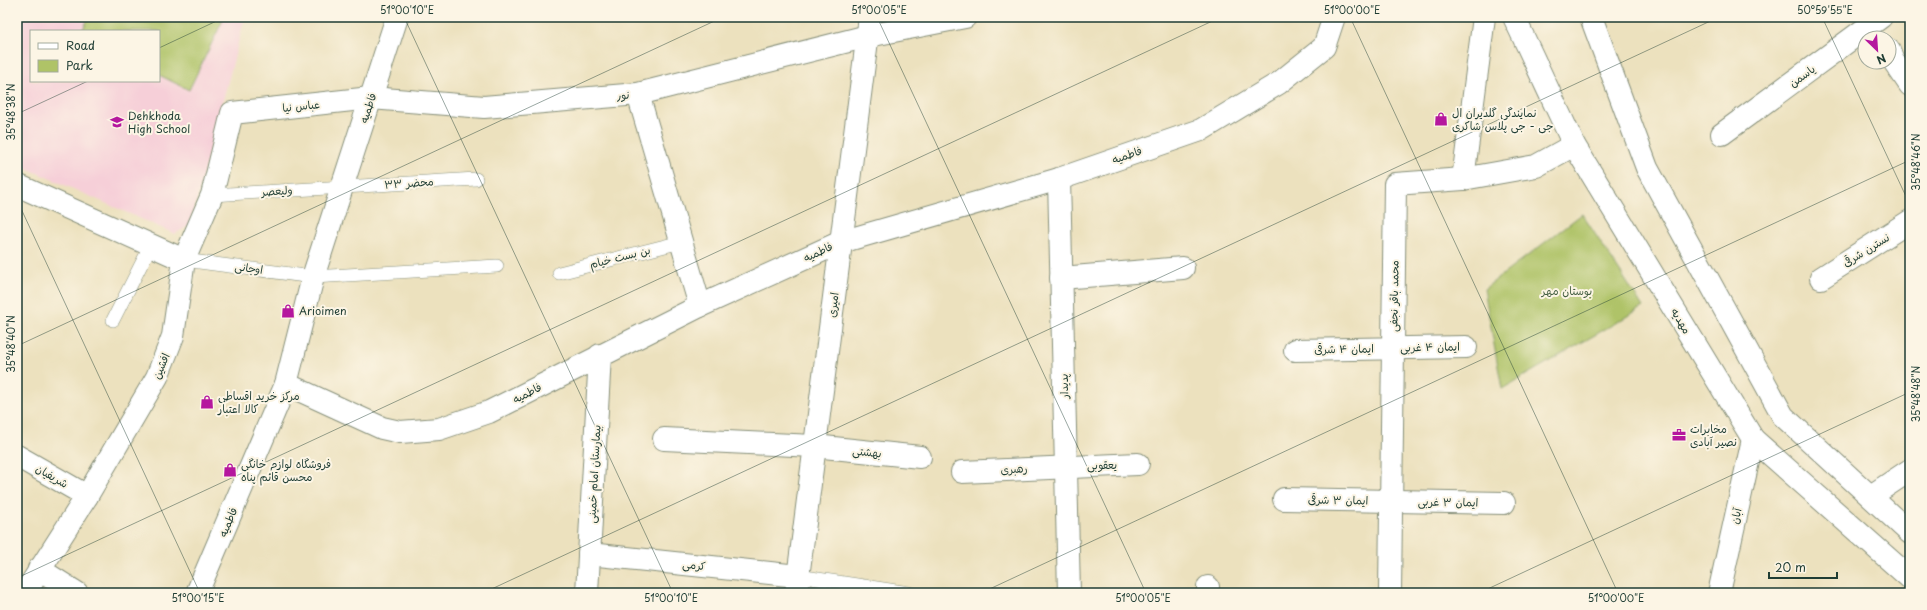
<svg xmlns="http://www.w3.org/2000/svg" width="1927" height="610" font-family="'Playpen Sans','Playpen Sans Arabic',sans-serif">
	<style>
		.built { fill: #f6cfd8; fill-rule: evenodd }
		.green { fill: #afc367; stroke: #67804e }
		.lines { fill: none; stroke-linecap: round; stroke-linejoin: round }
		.service-casing { stroke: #868f79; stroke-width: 14 }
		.minor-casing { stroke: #868f79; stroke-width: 24 }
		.tertiary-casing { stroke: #868f79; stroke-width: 24 }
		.secondary-casing { stroke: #868f79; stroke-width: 24 }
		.service { stroke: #fff; stroke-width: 13 }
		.minor { stroke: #fff; stroke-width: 22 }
		.tertiary { stroke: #fff; stroke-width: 22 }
		.secondary { stroke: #fff; stroke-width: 22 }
		.ticks { fill: none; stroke: #1f3d34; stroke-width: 1; stroke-opacity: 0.45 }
		.labels { text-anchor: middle; stroke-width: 4; stroke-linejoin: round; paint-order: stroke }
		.street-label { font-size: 11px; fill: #1f3d34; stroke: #fcf5e5 }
		.poi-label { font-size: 11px; fill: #1f3d34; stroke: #fcf5e5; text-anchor: start }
		.park-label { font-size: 11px; fill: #435e41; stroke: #fcf5e5 }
		.neatline { fill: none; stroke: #1f3d34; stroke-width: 1.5 }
		.ticks-label { font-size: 10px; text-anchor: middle; fill: #1f3d34 }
	</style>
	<rect width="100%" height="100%" fill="#fcf5e5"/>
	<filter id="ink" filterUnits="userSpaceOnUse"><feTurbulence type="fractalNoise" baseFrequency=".025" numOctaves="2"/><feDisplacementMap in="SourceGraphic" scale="8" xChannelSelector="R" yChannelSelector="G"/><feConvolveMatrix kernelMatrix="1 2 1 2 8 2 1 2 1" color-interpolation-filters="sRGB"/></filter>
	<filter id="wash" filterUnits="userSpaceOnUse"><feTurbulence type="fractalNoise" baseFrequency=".012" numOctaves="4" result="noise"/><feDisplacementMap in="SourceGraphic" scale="16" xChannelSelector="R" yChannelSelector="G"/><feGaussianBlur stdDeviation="0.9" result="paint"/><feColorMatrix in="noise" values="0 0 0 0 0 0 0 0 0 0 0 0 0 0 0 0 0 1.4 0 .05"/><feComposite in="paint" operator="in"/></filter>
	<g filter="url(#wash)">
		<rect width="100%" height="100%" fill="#ece1be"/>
		<path class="built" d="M17,17H245L190,225L175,234L17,164ZM31,31H159V81H31Z"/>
		<g class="green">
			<polygon points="89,17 217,17 223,20 189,90 159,75 159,31 82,31"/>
			<polygon points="1582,214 1643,307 1502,389 1484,289"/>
		</g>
	</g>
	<g filter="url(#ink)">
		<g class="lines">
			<g class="service-casing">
				<g id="service">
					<polyline points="212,195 476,179"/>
					<polyline points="184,260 313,277 497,266"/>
					<polyline points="559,273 681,242"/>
					<polyline points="113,320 151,245"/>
					<polyline points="798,576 909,593"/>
				</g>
			</g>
			<g class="minor-casing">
				<g id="minor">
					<polyline points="1889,50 1893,60 1910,85"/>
					<polyline points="638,94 700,306"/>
					<polyline points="1722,134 1881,17"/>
					<polyline points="1059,179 1069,593"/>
					<polyline points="1463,179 1484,17"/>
					<polyline points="17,185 184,260"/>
					<polyline points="1061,278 1183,268"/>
					<polyline points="1821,278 1910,221"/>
					<polyline points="1295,350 1466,347"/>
					<polyline points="286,384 382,428 400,432 439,429 489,412 700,306 841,242 1059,179 1201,130 1279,83 1324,47 1334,17"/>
					<polyline points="664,439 814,446 920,457"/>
					<polyline points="17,456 87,496"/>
					<polyline points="962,472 1138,464"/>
					<polyline points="1284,499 1504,503"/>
					<polyline points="589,554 798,576"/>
					<polyline points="39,569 77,593"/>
					<polyline points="25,593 87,496 157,377 173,336 184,260 212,195 232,113 371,98 484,107 638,94 868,36 965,17"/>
					<polyline points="587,593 600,355"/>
					<polyline points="1208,593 1208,587"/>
					<polyline points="1390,593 1395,184 1463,179 1536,166 1574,145"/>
				</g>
			</g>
			<g class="tertiary-casing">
				<g id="tertiary">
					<polyline points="1871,496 1910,470"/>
					<polyline points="197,593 286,384 313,277 397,17"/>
					<polyline points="796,593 870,17"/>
					<polyline points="1719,593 1753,439"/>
				</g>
			</g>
			<g class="secondary-casing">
				<g id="secondary">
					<polyline points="1514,17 1574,145 1753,439 1910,578"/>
					<polyline points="1591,17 1647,168 1783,416 1910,533"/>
				</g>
			</g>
			<use href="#service" class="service"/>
			<use href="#minor" class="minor"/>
			<use href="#tertiary" class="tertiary"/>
			<use href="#secondary" class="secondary"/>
		</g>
	</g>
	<path class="ticks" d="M404,17L673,593M877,17L1146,593M1350,17L1618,593M1822,17L1910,205M159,48L225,17M17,114L88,81M17,200L200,593M17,346L723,17M17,578L1221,17M483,593L1719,17M981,593L1910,160M1479,593L1910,392"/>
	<defs>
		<g id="shop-bare" transform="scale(1.08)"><path d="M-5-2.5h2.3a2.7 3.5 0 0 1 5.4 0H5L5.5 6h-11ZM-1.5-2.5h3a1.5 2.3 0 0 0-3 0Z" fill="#b5179e" stroke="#fcf5e5" stroke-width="2.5" paint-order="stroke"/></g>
		<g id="school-bare" transform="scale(1.08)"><path d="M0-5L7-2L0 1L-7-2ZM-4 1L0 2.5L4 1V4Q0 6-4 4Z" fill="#b5179e" stroke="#fcf5e5" stroke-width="2.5" paint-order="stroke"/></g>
		<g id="office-bare" transform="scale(1.08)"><path d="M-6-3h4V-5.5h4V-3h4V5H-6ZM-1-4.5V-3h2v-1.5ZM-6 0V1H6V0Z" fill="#b5179e" stroke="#fcf5e5" stroke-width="2.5" paint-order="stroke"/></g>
	</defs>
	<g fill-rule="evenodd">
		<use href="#shop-bare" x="1441" y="119"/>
		<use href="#school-bare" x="117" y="122"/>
		<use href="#shop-bare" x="288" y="311"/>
		<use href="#shop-bare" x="207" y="402"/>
		<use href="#office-bare" x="1679" y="435"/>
		<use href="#shop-bare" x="230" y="470"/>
	</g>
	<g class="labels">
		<g class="street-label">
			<text transform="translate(1802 76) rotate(-36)" y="4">یاسمن</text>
			<text transform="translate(623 95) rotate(-5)" y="4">نور</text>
			<text transform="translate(301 106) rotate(-6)" y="4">عباس نیا</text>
			<text transform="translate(368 108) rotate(-72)" y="4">فاطمیه</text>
			<text transform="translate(1127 155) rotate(-19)" y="4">فاطمیه</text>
			<text transform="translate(409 183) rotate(-4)" y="4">محضر ۳۳</text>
			<text transform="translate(277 191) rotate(-4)" y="4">ولیعصر</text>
			<text transform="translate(1866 250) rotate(-32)" y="4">نسترن شرقی</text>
			<text transform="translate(818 252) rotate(-25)" y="4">فاطمیه</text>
			<text transform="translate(620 257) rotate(-14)" y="4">بن بست خیام</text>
			<text transform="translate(249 268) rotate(8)" y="4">اوجانی</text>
			<text transform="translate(1394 296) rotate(-89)" y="4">محمد باقر نجفی</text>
			<text transform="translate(833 305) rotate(-83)" y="4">امیری</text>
			<text transform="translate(1681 321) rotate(59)" y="4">مهدیه</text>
			<text transform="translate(1430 347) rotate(-1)" y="4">ایمان ۴ غربی</text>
			<text transform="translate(1344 349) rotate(-1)" y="4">ایمان ۴ شرقی</text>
			<text transform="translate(161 366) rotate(-67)" y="4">افشین</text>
			<text transform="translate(1064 386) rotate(-91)" y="4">پدیدار</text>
			<text transform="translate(527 393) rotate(-27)" y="4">فاطمیه</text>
			<text transform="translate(867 452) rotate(6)" y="4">بهشتی</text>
			<text transform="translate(1102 465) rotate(-1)" y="4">یعقوبی</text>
			<text transform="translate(1014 469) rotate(-3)" y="4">رهبری</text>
			<text transform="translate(594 474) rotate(-87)" y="4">بیمارستان امام خمینی</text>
			<text transform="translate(52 476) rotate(30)" y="4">شریفیان</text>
			<text transform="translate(1338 500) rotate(1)" y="4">ایمان ۳ شرقی</text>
			<text transform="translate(1448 502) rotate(1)" y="4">ایمان ۳ غربی</text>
			<text transform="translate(1736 516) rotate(-77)" y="4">آبان</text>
			<text transform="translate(228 522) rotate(-67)" y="4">فاطمیه</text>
			<text transform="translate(694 565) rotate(6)" y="4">کرمی</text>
		</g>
		<g class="poi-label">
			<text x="1452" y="117">نمایندگی گلدیران ال<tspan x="1452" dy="13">جی - جی پلاس شاکری</tspan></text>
			<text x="128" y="120">Dehkhoda<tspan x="128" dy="13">High School</tspan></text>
			<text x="299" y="315">Arioimen</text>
			<text x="218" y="400">مرکز خرید اقساطی<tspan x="218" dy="13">کالا اعتبار</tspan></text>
			<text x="1690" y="433">مخابرات<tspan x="1690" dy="13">نصیر آبادی</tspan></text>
			<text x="241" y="468">فروشگاه لوازم خانگی<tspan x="241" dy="13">محسن قائم پناه</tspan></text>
		</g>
		<g class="park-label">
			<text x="1567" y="295">بوستان مهر</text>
		</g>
	</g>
	<rect width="1927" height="610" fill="none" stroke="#fcf5e5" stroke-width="44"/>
	<rect x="30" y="30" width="130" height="52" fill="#fcf5e5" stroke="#a4ab9e"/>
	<rect x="38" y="43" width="20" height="6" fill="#ffffff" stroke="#a4ab9e"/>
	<text x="66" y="50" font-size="12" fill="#1f3d34">Road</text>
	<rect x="38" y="60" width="20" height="12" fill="#afc367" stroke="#a4ab9e"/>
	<text x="66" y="70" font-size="12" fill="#1f3d34">Park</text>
	<g transform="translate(1877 50) rotate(155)"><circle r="19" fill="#fcf5e5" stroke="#a4ab9e"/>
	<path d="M0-3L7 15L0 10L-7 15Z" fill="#b5179e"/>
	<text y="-6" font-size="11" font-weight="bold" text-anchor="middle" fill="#1f3d34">N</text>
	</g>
	<path d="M1769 572v6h68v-6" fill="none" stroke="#1f3d34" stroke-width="2"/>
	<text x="1775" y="572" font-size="12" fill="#1f3d34" stroke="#fcf5e5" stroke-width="3" paint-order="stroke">20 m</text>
	<rect x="22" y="22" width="1883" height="566" class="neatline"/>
	<g class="ticks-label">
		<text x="407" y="14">51°00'10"E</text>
		<text x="879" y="14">51°00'05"E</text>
		<text x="1352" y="14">51°00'00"E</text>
		<text x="1825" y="14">50°59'55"E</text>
		<text transform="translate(11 112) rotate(-90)" y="4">35°48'38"N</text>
		<text transform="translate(1916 162) rotate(-90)" y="4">35°48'46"N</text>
		<text transform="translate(11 344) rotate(-90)" y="4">35°48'40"N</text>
		<text transform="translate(1916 394) rotate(-90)" y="4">35°48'48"N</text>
		<text x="198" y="602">51°00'15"E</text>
		<text x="671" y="602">51°00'10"E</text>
		<text x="1143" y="602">51°00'05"E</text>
		<text x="1616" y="602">51°00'00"E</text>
	</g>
</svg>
